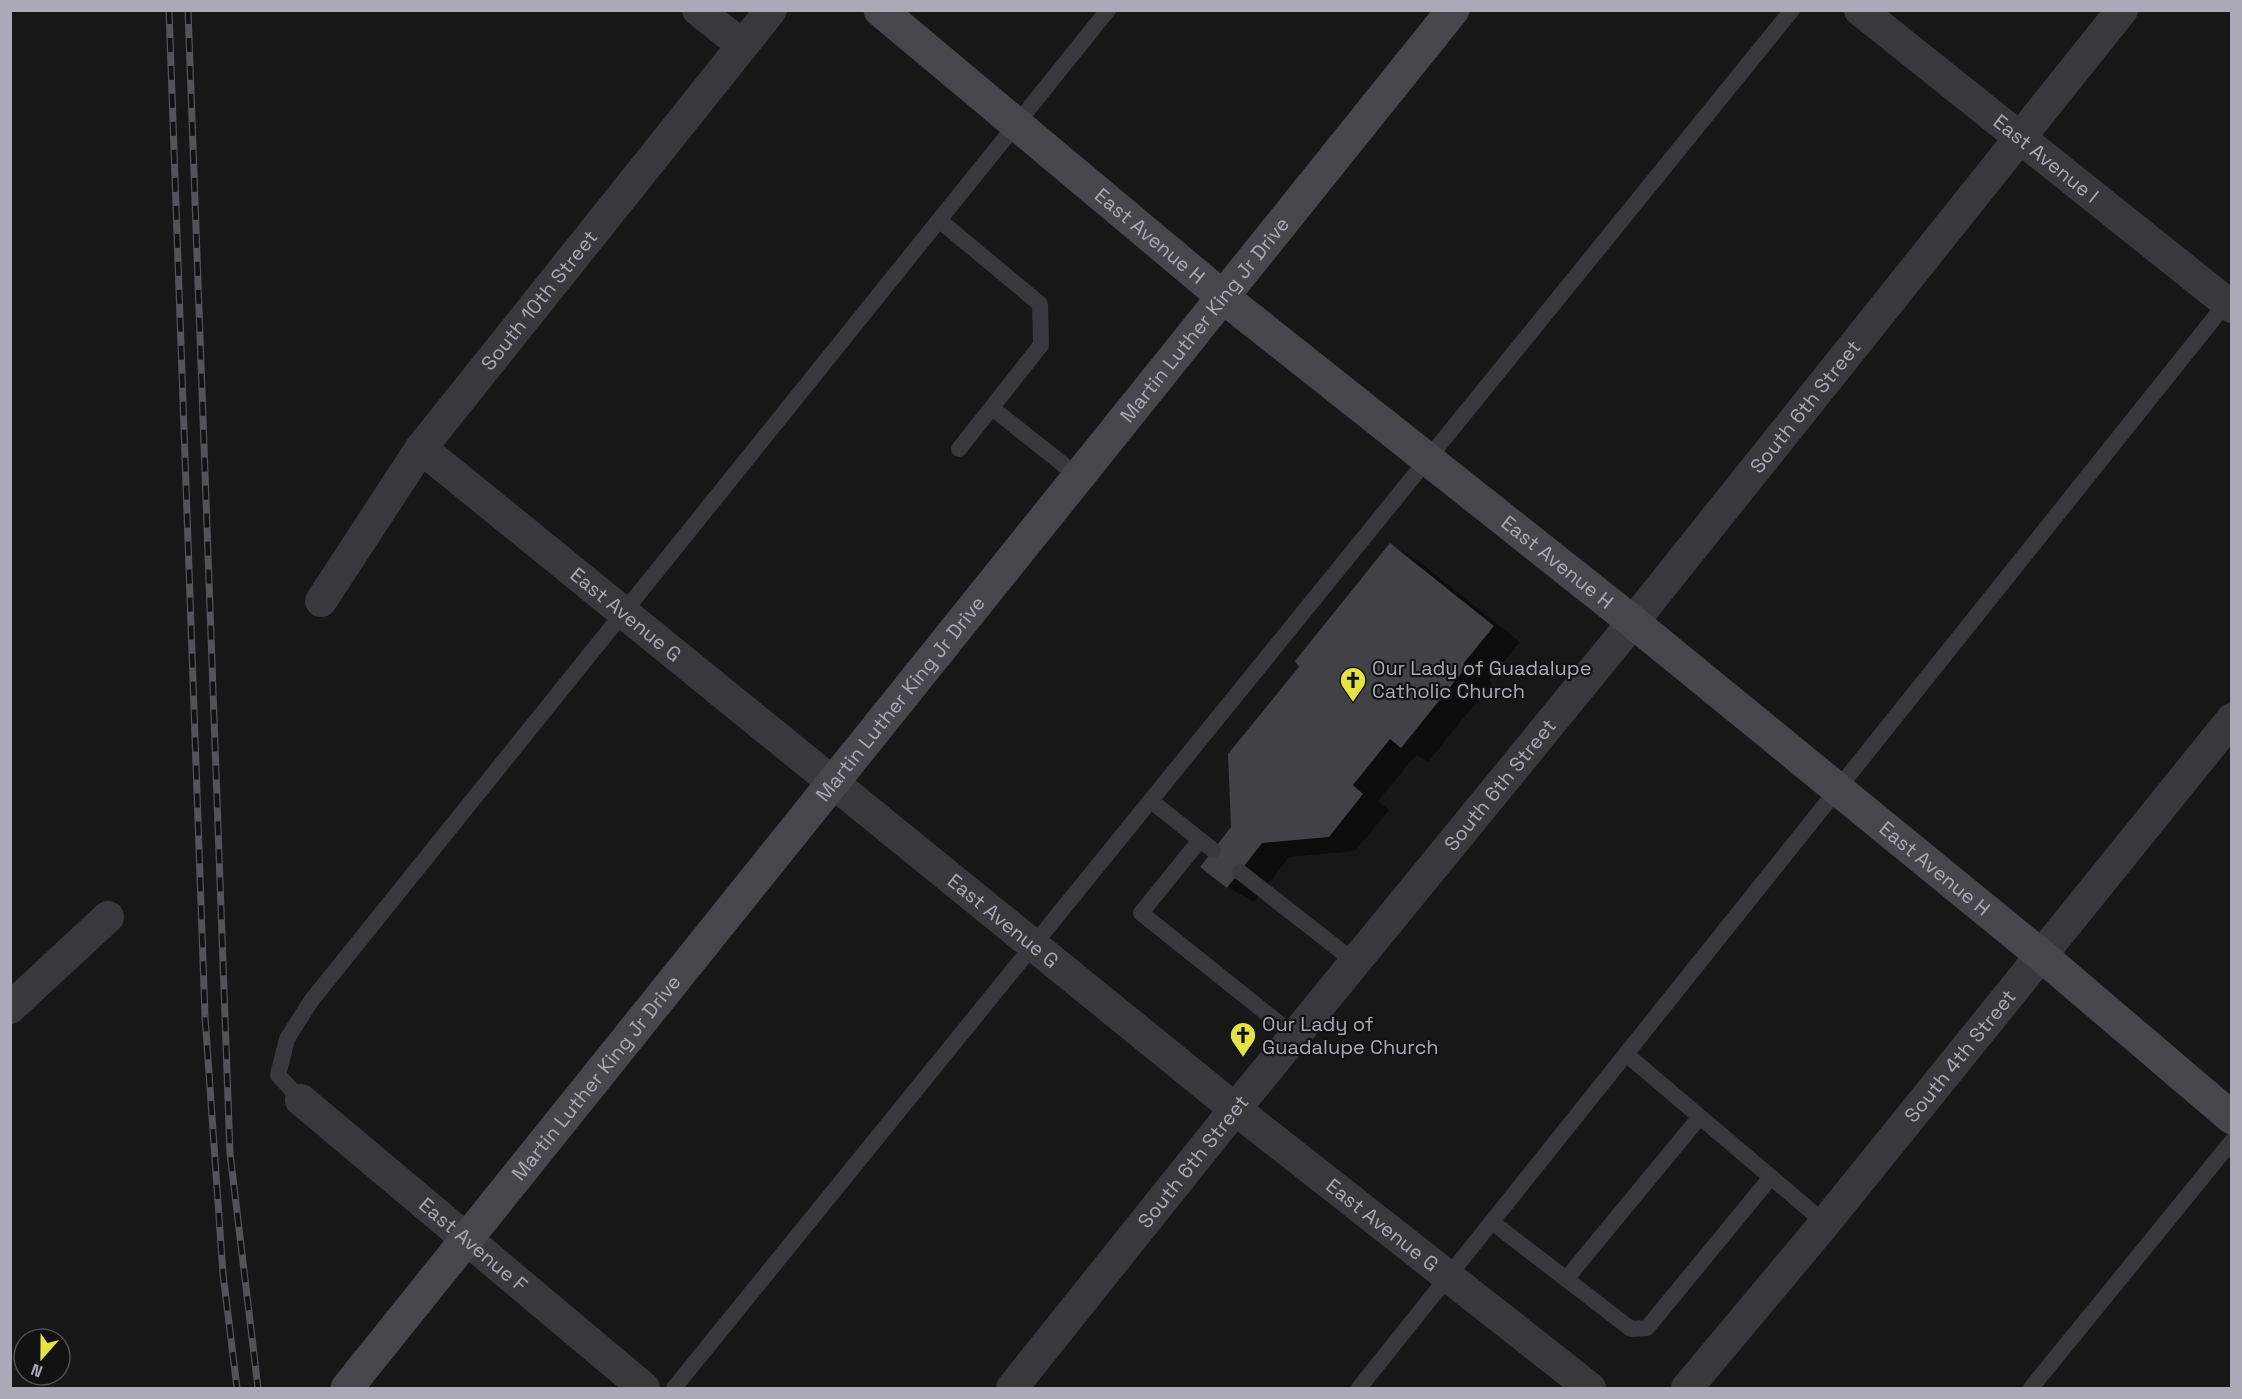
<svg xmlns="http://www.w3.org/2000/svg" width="2242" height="1399" font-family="'Space Grotesk',sans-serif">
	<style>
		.shadow { fill: #0007 }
		.building { fill: #424145 }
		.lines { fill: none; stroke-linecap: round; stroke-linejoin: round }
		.service { stroke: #39383d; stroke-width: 16 }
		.minor { stroke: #39383d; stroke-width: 32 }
		.secondary { stroke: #47464d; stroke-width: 33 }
		.rail-casing { stroke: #54535a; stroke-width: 7 }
		.rail { stroke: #121213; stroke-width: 4.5; stroke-dasharray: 14; stroke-linecap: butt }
		.labels { text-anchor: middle; stroke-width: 4.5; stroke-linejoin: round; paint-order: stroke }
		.street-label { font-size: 20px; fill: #aaaab7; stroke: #121213 }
		.poi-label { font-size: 20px; fill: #aaaab7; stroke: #121213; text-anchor: start }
	</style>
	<rect width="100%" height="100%" fill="#171718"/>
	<polygon class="shadow" points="1391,545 1417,560 1520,642 1489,680 1492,683 1428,762 1416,755 1378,801 1389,810 1355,851 1289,857 1254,902 1228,887 1202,867 1233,827"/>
	<polygon class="building" points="1390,543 1494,626 1463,664 1467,666 1401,748 1390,739 1353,785 1363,794 1329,837 1262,843 1227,888 1200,867 1231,827 1228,754 1299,667 1295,661"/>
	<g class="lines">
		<g class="service">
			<polyline points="939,220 1040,304 1041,345 959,449"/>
			<polyline points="992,408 1079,477"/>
			<polyline points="1151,801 1213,850"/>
			<polyline points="1200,840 1141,913 1295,1036"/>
			<polyline points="1240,872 1355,962"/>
			<polyline points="1626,1054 1825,1223"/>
			<polyline points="301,1100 278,1075 287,1039 311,1001 1108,10"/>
			<polyline points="1492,1222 1631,1329 1647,1328 1771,1177"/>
			<polyline points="1566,1279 1699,1118"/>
			<polyline points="674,1388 1792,10"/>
			<polyline points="1359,1388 2231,297"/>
			<polyline points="2031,1388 2232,1141"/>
		</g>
		<g class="minor">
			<polyline points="698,10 742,45"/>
			<path id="s1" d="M1860,10L2232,307"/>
			<path id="s2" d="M421,448L1235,1109L1590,1388"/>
			<path id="s3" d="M321,601L421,448L771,10"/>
			<polyline points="10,1008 108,917"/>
			<path id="s4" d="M301,1100L644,1388"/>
			<path id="s5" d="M1012,1388L1235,1109L1633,622L2122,10"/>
			<path id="s6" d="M1687,1388L1825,1223L2232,719"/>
		</g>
		<g class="secondary">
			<path id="s7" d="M880,10L1223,297L1633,622L2042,956L2232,1118"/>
			<path id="s8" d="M347,1388L1453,10"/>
		</g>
		<g class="rail-casing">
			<g id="rail">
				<polyline points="169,10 205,1016 223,1274 237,1388"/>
				<polyline points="188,10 230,1153 258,1388"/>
			</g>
		</g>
		<use href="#rail" class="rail"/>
	</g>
	<defs>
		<g id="church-pin" transform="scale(1.35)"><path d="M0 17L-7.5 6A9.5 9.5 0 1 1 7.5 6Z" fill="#e3e344" stroke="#121213"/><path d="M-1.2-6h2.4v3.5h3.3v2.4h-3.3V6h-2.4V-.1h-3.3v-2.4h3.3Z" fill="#111"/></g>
	</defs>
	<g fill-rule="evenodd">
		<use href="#church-pin" x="1353" y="680"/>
		<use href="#church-pin" x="1243" y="1035"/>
	</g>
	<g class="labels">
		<g class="street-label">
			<text dy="7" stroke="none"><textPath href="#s1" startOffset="238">East Avenue I</textPath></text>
			<text dy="7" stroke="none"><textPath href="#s7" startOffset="352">East Avenue H</textPath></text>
			<text dy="7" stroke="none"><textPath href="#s3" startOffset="372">South 10th Street</textPath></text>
			<text dy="7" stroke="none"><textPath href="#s8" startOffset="1370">Martin Luther King Jr Drive</textPath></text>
			<text dy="7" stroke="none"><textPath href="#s5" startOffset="1262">South 6th Street</textPath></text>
			<text dy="7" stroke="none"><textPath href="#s7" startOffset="874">East Avenue H</textPath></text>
			<text dy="7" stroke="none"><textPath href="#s2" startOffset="264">East Avenue G</textPath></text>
			<text dy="7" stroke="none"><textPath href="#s8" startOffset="884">Martin Luther King Jr Drive</textPath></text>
			<text dy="7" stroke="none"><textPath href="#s5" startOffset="776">South 6th Street</textPath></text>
			<text dy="7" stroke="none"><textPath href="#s7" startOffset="1360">East Avenue H</textPath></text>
			<text dy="7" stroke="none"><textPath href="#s2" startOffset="750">East Avenue G</textPath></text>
			<text dy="7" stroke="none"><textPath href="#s6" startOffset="430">South 4th Street</textPath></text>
			<text dy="7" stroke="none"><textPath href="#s8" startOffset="398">Martin Luther King Jr Drive</textPath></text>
			<text dy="7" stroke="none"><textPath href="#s5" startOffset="290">South 6th Street</textPath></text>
			<text dy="7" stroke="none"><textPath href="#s2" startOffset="1236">East Avenue G</textPath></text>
			<text dy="7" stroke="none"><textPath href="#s4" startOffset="225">East Avenue F</textPath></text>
		</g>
		<g class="poi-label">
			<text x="1372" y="675">Our Lady of Guadalupe<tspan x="1372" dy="23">Catholic Church</tspan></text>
			<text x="1262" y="1031">Our Lady of<tspan x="1262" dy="23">Guadalupe Church</tspan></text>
		</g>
	</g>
	<rect width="2242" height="1399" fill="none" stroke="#aaaab7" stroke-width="24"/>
	<g transform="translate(42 1357) rotate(201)"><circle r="28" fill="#121213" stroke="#4f4f55" stroke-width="1.5"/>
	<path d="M0-4.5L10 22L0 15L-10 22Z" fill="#e3e344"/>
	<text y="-9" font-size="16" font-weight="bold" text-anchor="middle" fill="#aaaab7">N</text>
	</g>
</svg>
